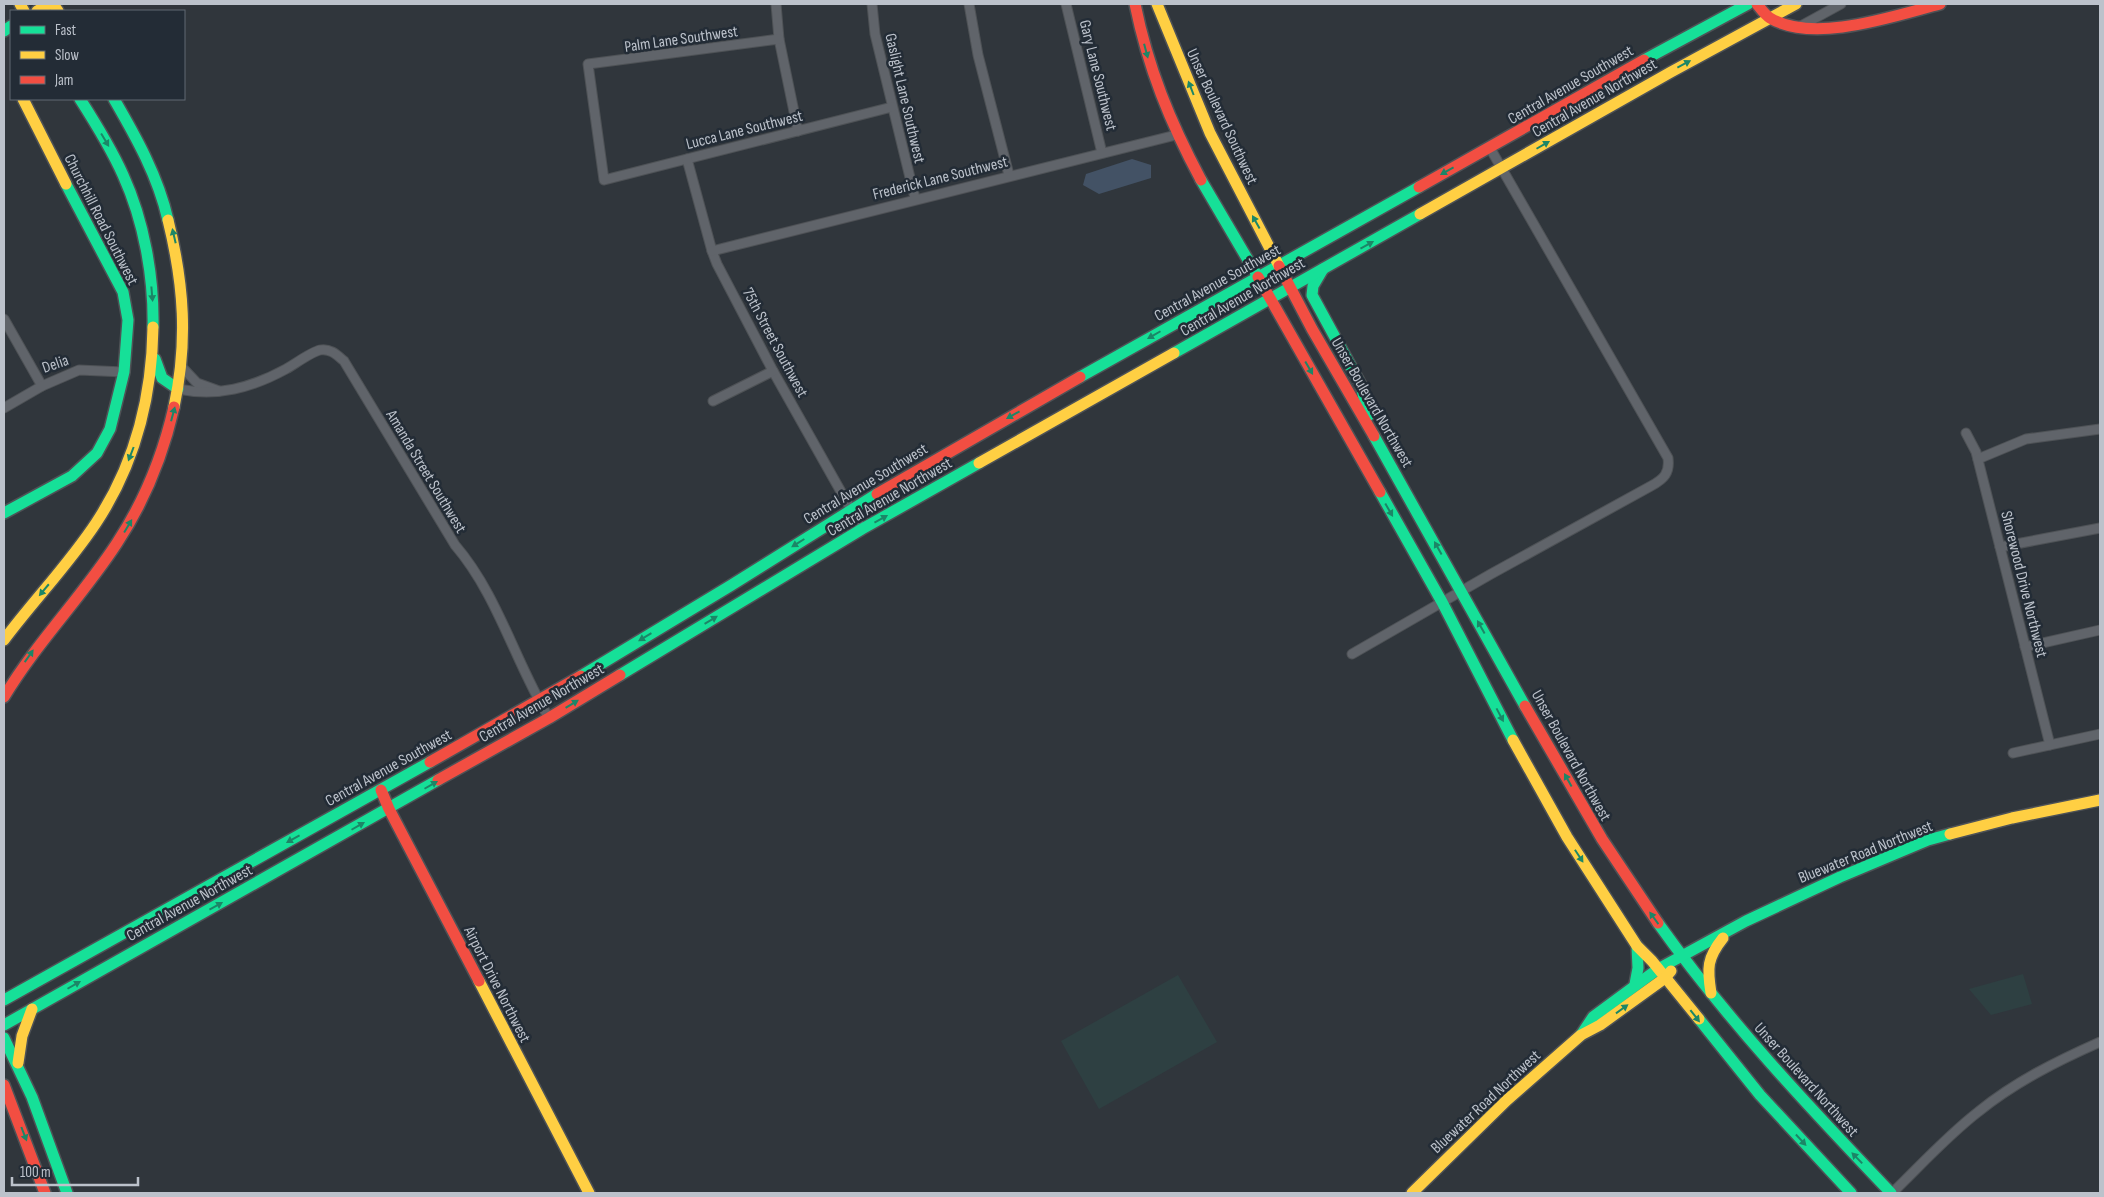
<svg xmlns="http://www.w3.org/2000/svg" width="2104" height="1197" font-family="'Sofia Sans Condensed',sans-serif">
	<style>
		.green { fill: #2e4042 }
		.water { fill: #435265 }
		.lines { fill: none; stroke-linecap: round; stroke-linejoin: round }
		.street-casing { stroke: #4e5256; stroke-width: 11 }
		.fast-casing { stroke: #4e5256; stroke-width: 14 }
		.slow-casing { stroke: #4e5256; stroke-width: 14 }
		.jam-casing { stroke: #4e5256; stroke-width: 14 }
		.street { stroke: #60646a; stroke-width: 9 }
		.fast { stroke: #16e098; stroke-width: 11 }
		.slow { stroke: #ffcf43; stroke-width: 11 }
		.jam { stroke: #f24e42; stroke-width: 11 }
		.oneway { fill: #1c8667 }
		.labels { text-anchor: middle; stroke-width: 5; stroke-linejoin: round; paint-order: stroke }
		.street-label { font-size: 16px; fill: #bcc2cb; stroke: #232c36 }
	</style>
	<rect width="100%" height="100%" fill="#30363c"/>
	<g class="green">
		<polygon points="2023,974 2032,1004 1991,1015 1969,989"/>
		<polygon points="1178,975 1217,1042 1099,1109 1061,1041"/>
	</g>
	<polygon class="water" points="1132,159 1151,165 1151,178 1099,194 1083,185 1086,174"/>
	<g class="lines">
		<g class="street-casing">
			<g id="street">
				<polyline points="776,4 779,39 798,131"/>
				<polyline points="872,4 875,34 915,198"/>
				<polyline points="969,4 978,55 1009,175"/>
				<polyline points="1066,4 1102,153"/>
				<polyline points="1799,27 1841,4"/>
				<polyline points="779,39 588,64 604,180 892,107"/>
				<polyline points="687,159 712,251 717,264 773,371 862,529"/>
				<polyline points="712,251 1176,135"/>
				<polyline points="4,319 42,386"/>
				<polyline points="181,366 197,383 219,391"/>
				<path d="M178,389C218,397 251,388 286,369C295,364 311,352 320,350C330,348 337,355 344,361L455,545C498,595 515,662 549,718"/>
				<polyline points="713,401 773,371"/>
				<polyline points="4,408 42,386 79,370 124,372"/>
				<polyline points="1966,433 1976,452 2050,745"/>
				<polyline points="1978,459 2026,439 2100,429"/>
				<polyline points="2000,547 2100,528"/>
				<polyline points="2025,647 2100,630"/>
				<path d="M1352,654L1491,574L1651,486C1664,479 1670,473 1668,458L1490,148"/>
				<polyline points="2013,753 2100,734"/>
				<path d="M1892,1193C1920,1166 1947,1136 1978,1112C2015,1082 2057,1061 2100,1042"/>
			</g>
		</g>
		<g class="fast-casing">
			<g id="fast">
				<polyline points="4,31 11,26"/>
				<polyline points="1644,60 1748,4"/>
				<path d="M80,99C96,124 111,148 123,175C144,221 154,277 153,327"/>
				<path d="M114,99C136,137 158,176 168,220"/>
				<polyline points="1201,180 1258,277"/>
				<polyline points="1323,269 1313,286 1312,295 1361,385 1368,416"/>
				<polyline points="1174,353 1420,214"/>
				<polyline points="155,359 162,378 178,389"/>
				<polyline points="1080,377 1419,187"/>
				<polyline points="1374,436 1525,706"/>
				<polyline points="1380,492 1442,602 1513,740"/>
				<polyline points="4,513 72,476 97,453 110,429 124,372 128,320 123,292 66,184"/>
				<polyline points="620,675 862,529 979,463"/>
				<polyline points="581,676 730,586 877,494"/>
				<path d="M1658,923C1727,1020 1809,1107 1891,1193"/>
				<polyline points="1635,984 1638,968 1637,946"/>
				<polyline points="4,1000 430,762"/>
				<polyline points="1699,1019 1760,1095 1851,1193"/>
				<polyline points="4,1025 438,780"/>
				<polyline points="1581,1035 1593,1017 1658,969 1746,921 1840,877 1928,840 1950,834"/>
				<polyline points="4,1038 32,1097 67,1193"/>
			</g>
		</g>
		<g class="slow-casing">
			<g id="slow">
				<polyline points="20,4 24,11"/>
				<polyline points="53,4 58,11"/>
				<polyline points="1157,4 1210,133 1279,266"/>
				<polyline points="37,11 49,4"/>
				<polyline points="23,99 66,184"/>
				<polyline points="1420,214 1671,72 1796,4"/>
				<path d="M168,220C184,285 188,341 174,407"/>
				<polyline points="979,463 1174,353"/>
				<path d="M4,640C34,600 69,564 96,523C135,464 152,397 153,327"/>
				<polyline points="1513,740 1567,837 1637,946 1652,961 1699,1019"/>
				<polyline points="1950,834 2012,818 2100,800"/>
				<polyline points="479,981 589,1193"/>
				<path d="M1711,993C1707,968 1707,958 1723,938"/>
				<polyline points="18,1063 22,1036 32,1009"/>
				<polyline points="1412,1193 1507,1100 1581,1035 1600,1025 1665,978 1671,971"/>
			</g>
		</g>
		<g class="jam-casing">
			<g id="jam">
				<path d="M1135,4C1148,68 1170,122 1201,180"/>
				<path d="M1757,4C1761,9 1765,15 1770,18C1814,44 1894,16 1940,4"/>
				<polyline points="1419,187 1644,60"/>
				<polyline points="1279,266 1312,329 1374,436"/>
				<polyline points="1258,277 1380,492"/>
				<polyline points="877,494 1080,377"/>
				<path d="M4,697C37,642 82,597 117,543C144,502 163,455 174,407"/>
				<polyline points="1525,706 1602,839 1658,923"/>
				<polyline points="430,762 581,676"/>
				<polyline points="438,780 549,718 620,675"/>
				<polyline points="381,790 389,809 479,981"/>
				<polyline points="4,1085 45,1193"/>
			</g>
		</g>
		<use href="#street" class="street"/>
		<use href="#fast" class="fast"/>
		<use href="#slow" class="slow"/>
		<use href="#jam" class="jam"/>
	</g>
	<defs><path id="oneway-solid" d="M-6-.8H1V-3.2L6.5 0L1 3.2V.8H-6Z" transform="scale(1.25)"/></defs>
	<g class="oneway">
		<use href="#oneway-solid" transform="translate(1146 51) rotate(75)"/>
		<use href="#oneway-solid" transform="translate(1684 64) rotate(-28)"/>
		<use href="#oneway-solid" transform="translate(1191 88) rotate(-111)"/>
		<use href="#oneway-solid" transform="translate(105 140) rotate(59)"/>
		<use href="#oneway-solid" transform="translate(1543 145) rotate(-30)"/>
		<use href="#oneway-solid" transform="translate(1447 171) rotate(151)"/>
		<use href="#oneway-solid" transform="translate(1256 222) rotate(-119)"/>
		<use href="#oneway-solid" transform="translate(174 236) rotate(-103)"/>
		<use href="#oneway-solid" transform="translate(1367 245) rotate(-29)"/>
		<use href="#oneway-solid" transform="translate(152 294) rotate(85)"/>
		<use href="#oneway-solid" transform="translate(1154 335) rotate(150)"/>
		<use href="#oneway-solid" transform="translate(1309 368) rotate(60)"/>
		<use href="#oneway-solid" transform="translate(173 414) rotate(-75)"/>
		<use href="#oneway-solid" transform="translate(1013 415) rotate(151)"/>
		<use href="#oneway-solid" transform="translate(131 454) rotate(111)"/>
		<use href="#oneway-solid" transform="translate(1389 510) rotate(60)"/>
		<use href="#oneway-solid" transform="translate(881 519) rotate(-29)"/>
		<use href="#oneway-solid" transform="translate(128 526) rotate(-59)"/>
		<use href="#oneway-solid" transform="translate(798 543) rotate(148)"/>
		<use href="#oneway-solid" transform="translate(1438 548) rotate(-119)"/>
		<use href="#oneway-solid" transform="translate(44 590) rotate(130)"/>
		<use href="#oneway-solid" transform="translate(711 620) rotate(-31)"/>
		<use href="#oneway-solid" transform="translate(1481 627) rotate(-119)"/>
		<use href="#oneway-solid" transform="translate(645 637) rotate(149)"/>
		<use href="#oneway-solid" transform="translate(29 656) rotate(-55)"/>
		<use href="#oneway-solid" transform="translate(572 704) rotate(-31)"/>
		<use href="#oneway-solid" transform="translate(1500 715) rotate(62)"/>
		<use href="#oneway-solid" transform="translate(1568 780) rotate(-119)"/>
		<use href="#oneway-solid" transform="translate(431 785) rotate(-30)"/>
		<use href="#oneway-solid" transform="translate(358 826) rotate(-30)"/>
		<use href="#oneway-solid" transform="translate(293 839) rotate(151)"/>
		<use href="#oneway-solid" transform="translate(1579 856) rotate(57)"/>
		<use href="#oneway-solid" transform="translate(216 906) rotate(-29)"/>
		<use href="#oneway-solid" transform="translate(1654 918) rotate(-126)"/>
		<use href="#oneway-solid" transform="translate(74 985) rotate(-30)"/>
		<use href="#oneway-solid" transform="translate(1622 1009) rotate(-36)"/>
		<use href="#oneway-solid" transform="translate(1695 1016) rotate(52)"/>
		<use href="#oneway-solid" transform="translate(24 1134) rotate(69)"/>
		<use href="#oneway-solid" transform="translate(1801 1140) rotate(47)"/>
		<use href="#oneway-solid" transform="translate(1857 1158) rotate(-134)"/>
	</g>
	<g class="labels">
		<g class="street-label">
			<text transform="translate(681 38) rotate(-8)" y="6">Palm Lane Southwest</text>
			<text transform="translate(1099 75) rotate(76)" y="6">Gary Lane Southwest</text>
			<text transform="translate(1570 84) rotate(-30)" y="6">Central Avenue Southwest</text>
			<text transform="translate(1594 97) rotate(-30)" y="6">Central Avenue Northwest</text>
			<text transform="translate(906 98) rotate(77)" y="6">Gaslight Lane Southwest</text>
			<text transform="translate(1223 116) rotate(65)" y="6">Unser Boulevard Southwest</text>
			<text transform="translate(744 129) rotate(-14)" y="6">Lucca Lane Southwest</text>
			<text transform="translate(940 177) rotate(-14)" y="6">Frederick Lane Southwest</text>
			<text transform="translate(102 219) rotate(63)" y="6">Churchhill Road Southwest</text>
			<text transform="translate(1217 282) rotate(-29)" y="6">Central Avenue Southwest</text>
			<text transform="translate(1242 296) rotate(-30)" y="6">Central Avenue Northwest</text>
			<text transform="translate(776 342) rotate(62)" y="6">75th Street Southwest</text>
			<text transform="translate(55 363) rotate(-19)" y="6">Delia</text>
			<text transform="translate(1373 402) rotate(60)" y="6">Unser Boulevard Northwest</text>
			<text transform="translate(427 471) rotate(59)" y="6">Amanda Street Southwest</text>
			<text transform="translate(865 483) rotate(-31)" y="6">Central Avenue Southwest</text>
			<text transform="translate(889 496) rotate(-30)" y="6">Central Avenue Northwest</text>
			<text transform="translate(2025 584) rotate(76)" y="6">Shorewood Drive Northwest</text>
			<text transform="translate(541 702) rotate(-30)" y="6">Central Avenue Northwest</text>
			<text transform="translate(1572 755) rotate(61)" y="6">Unser Boulevard Northwest</text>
			<text transform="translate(388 767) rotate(-29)" y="6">Central Avenue Southwest</text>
			<text transform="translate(1865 851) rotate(-22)" y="6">Bluewater Road Northwest</text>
			<text transform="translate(189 902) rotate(-29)" y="6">Central Avenue Northwest</text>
			<text transform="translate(498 984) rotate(63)" y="6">Airport Drive Northwest</text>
			<text transform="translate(1807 1079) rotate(48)" y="6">Unser Boulevard Northwest</text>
			<text transform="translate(1485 1101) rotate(-43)" y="6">Bluewater Road Northwest</text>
		</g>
	</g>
	<rect width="2104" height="1197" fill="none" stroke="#bcc2cb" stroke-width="10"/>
	<rect x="10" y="10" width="175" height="90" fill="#232c36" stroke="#606872"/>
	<rect x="20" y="26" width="25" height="8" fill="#16e098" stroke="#606872"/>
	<text x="55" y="35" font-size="15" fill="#bcc2cb">Fast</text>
	<rect x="20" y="51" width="25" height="8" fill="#ffcf43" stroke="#606872"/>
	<text x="55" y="60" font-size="15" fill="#bcc2cb">Slow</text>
	<rect x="20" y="76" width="25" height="8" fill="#f24e42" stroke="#606872"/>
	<text x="55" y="85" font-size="15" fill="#bcc2cb">Jam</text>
	<path d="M12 1177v8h126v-8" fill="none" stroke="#bcc2cb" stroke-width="2.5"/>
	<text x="20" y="1177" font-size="15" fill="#bcc2cb" stroke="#232c36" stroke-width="4" paint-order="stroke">100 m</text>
</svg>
